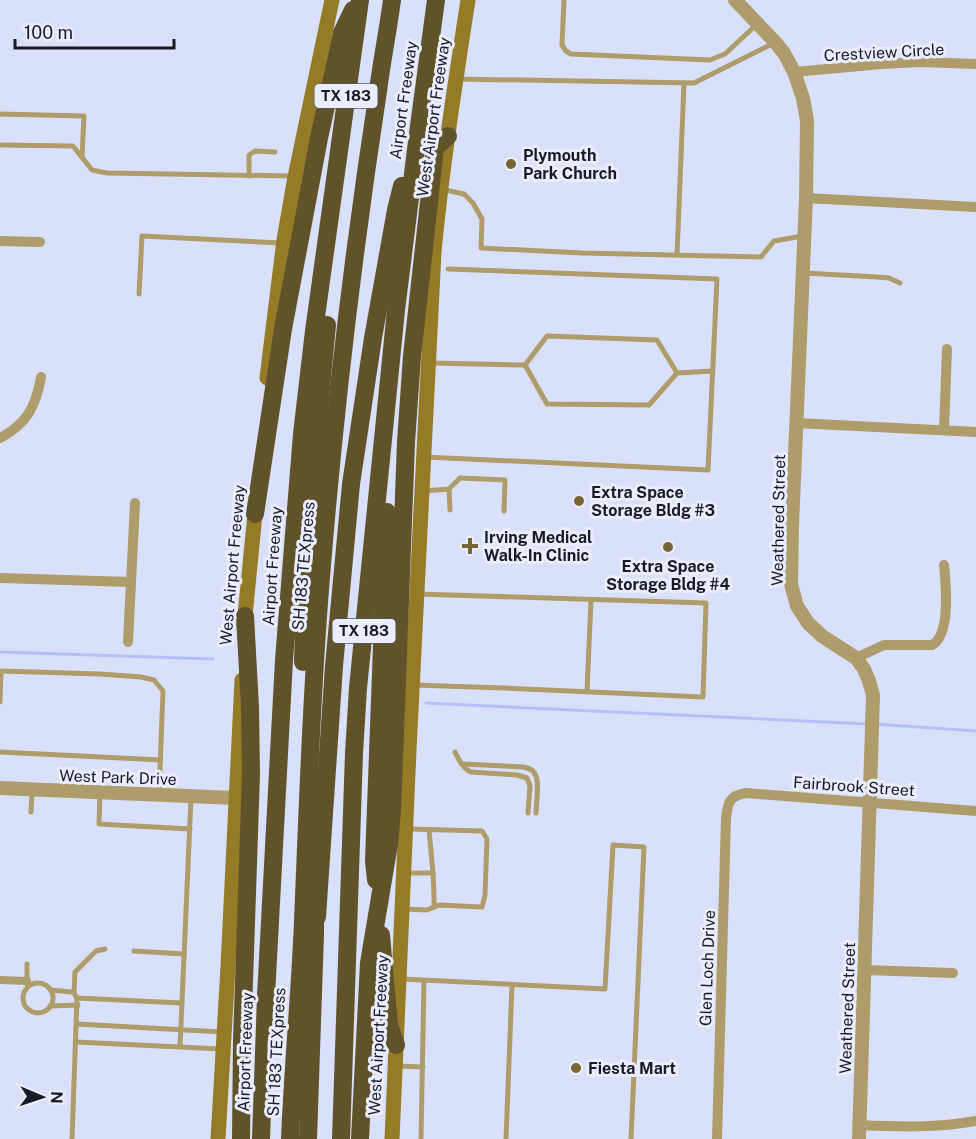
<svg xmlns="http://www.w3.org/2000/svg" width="976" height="1139" font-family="'Public Sans',sans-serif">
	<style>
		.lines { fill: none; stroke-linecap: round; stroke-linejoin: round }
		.stream { stroke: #b4c1f6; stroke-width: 3 }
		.service { stroke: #ae9d6b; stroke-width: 5 }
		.pedestrian { stroke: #ae9d6b; stroke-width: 8 }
		.minor { stroke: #ae9d6b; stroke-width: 10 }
		.tertiary { stroke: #ae9d6b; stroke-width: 14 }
		.secondary { stroke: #957b26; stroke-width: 15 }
		.motorway { stroke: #605229; stroke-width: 18 }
		.poi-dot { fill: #766633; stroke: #e9edfe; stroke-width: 2 }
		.labels { text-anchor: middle; stroke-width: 6; stroke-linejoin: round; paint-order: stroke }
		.shield { fill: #e9edfe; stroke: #575a65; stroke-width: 1.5 }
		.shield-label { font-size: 15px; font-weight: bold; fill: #181b24 }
		.street-label { font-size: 16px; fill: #181b24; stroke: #e9edfe }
		.poi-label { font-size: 16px; font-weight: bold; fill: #181b24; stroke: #e9edfe; text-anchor: start }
	</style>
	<rect width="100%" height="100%" fill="#d9e0fa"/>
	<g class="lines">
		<g class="stream">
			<polyline points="0,652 213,659"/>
			<polyline points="426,703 868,724"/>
			<polyline points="875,724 976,731"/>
		</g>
		<g class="service">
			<polyline points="564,0 562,45 566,51 571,54 710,60 725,54 756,25"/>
			<polyline points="457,79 694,83 774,43"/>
			<polyline points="0,114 84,116 82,157"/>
			<polyline points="0,145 73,146 92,170 107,173 293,176"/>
			<polyline points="249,176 249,155 255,151 275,152"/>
			<polyline points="441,189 464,194 473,203 482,219 481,248 582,253 761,257 774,241 803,236"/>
			<polyline points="677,255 684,83"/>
			<polyline points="804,273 877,277 889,278 900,283"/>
			<polyline points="139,294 142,236 281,243"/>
			<polyline points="430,363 525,365 547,336 657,340 677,373 713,371"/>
			<polyline points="525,365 547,404 649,405 677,373"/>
			<polyline points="425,457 708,470 717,279 448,269"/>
			<polyline points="449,489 460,478 505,480 504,511"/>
			<polyline points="424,491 449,489 450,510"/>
			<polyline points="413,685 504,688 703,697 706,603 418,594"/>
			<polyline points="587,691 591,600"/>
			<polyline points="0,702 1,671 100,674 141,677 154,680 163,691 159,793"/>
			<polyline points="0,752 161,760"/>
			<path d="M455,752C459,760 463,769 471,772L517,775L527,778L530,786L528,813"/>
			<path d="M462,764L523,767C528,768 533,769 535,774C540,781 536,804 536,813"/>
			<polyline points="100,794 99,824 190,829"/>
			<polyline points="31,812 32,791"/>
			<polyline points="429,830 433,873"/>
			<polyline points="405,873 433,873 434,893 434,907"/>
			<polyline points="404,909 427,910 439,905 482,907 485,895 487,839 482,831 409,829"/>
			<polyline points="134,951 184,954"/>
			<polyline points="402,979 605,989 613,845 644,847 631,1139"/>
			<circle cx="38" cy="998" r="15"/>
			<polyline points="27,984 27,964"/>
			<polyline points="51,990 71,992 74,993 77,998 72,1139"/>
			<polyline points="74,993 75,972 96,951 105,949"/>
			<polyline points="77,998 182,1003"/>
			<polyline points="50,1006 78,1005"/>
			<polyline points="77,1024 222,1032"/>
			<polyline points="76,1042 221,1049"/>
			<polyline points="180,1047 191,798"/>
			<polyline points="396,1066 423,1067"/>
			<polyline points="421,1139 424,981"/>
			<polyline points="506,1139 512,985"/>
		</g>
		<polyline class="pedestrian" points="0,980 27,981"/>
		<g class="minor">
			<polyline points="794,72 882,64 920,62 976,64"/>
			<polyline points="806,198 976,207"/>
			<polyline points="0,241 40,242"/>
			<polyline points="796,423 976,432"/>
			<polyline points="944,430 947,349"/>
			<path d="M0,438C27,424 36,406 41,377"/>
			<polyline points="0,578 131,582"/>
			<polyline points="128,642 135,503"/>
			<path d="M856,658L884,645H932C951,635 946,585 944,565"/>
			<polyline points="865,970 953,973"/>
			<path d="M860,1125C899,1127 937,1128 976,1121"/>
			<path d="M717,1139L726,818C728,802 729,796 746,793L976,811"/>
		</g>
		<g class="tertiary">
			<polyline points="735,0 775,42 784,53 794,72 803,98 807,121 806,198 792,526 791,584 797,606 808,623 822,636 856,658 864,669 869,681 873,695 859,1139"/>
			<polyline points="0,788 235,798"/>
		</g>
		<g class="secondary">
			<polyline points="267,378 284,240 295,177 332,0"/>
			<polyline points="244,626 256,504"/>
			<polyline points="218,1139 228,967 242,680"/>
			<path d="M392,1139L409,750L434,252C442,168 455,84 468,0"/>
		</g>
		<g class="motorway">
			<polyline points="255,514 283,329 319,138 342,33 353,10"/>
			<path d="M303,662C306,550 316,437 327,325"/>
			<polyline points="376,880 374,861 387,512"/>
			<polyline points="317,917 334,666 351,484 373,338 396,210 402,186"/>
			<polyline points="381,935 389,1025 396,1045"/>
			<polyline points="241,1139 242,1041 251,774 250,707 245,616"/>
			<polyline points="261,1139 266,996 284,660 302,434 314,331 360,0"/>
			<path d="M290,1139C293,1066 300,994 303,921C308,802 312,683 322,565C335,406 354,248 378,91C382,60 388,30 392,0"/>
			<polyline points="308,1139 315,934 315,906"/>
			<polyline points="341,1139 354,753 358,688 396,310 419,126 436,0"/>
			<polyline points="360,1139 369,963 389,844 392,811 406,442 412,356 435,148 448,136"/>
		</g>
	</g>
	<g class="poi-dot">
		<circle cx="511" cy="164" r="6"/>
		<circle cx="579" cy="501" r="6"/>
		<path d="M467 537h6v6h6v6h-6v6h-6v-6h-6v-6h6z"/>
		<circle cx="668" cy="547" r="6"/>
		<circle cx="576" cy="1068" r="6"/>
	</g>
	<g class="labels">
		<g class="shield">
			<rect x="314.5" y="84" width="63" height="24" rx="4.5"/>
			<rect x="332.5" y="619" width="63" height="24" rx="4.5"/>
		</g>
		<g class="shield-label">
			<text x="346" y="101">TX 183</text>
			<text x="364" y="636">TX 183</text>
		</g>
		<g class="street-label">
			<text transform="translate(884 52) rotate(-3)" y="6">Crestview Circle</text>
			<text transform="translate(403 100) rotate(-82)" y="6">Airport Freeway</text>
			<text transform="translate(433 117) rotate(-82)" y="6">West Airport Freeway</text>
			<text transform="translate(778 520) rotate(-89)" y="6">Weathered Street</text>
			<text transform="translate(232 565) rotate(-85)" y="6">West Airport Freeway</text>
			<text transform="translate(272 566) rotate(-86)" y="6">Airport Freeway</text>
			<text transform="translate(303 566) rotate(-85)" y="6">SH 183 TEXpress</text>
			<text transform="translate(118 777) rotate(2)" y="6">West Park Drive</text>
			<text transform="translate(854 786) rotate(4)" y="6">Fairbrook Street</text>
			<text transform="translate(707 968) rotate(-88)" y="6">Glen Loch Drive</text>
			<text transform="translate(847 1008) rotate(-88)" y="6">Weathered Street</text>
			<text transform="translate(378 1035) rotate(-87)" y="6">West Airport Freeway</text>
			<text transform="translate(245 1052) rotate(-88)" y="6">Airport Freeway</text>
			<text transform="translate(276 1052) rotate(-87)" y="6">SH 183 TEXpress</text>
		</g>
		<g class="poi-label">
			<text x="523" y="161">Plymouth<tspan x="523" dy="18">Park Church</tspan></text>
			<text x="591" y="498">Extra Space<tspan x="591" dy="18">Storage Bldg #3</tspan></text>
			<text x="484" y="543">Irving Medical<tspan x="484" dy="18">Walk-In Clinic</tspan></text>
			<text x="668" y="572" text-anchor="middle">Extra Space<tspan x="668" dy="18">Storage Bldg #4</tspan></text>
			<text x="588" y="1074">Fiesta Mart</text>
		</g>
	</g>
	<g transform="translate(42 1097) rotate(92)" stroke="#e9edfe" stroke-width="4.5" paint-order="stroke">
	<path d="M0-4.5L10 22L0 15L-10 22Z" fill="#181b24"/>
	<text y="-9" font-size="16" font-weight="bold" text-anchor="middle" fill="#181b24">N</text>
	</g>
	<path d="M15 39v9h159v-9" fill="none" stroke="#181b24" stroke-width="3"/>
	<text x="24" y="39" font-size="18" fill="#181b24" stroke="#e9edfe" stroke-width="4.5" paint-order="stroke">100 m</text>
</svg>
